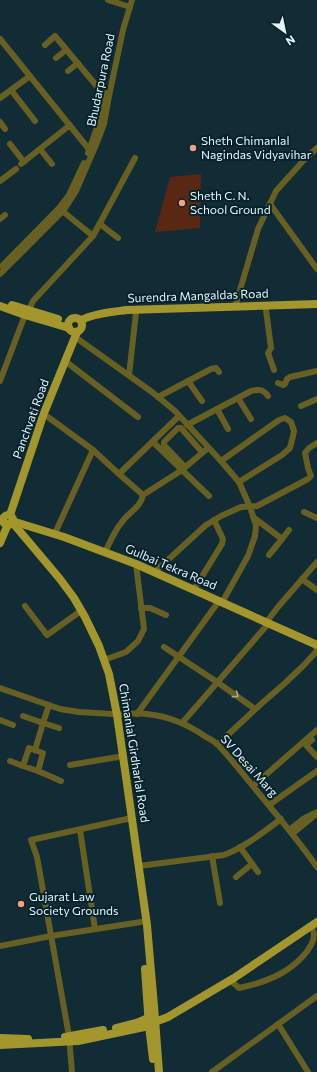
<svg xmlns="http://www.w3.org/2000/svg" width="317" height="1072" font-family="Commissioner,sans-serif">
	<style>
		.green { fill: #5a2712 }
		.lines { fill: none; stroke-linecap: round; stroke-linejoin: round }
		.minor { stroke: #676022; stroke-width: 6 }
		.major { stroke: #a3962c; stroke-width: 8 }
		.oneway { stroke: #a6aa8e }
		.poi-dot { fill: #f2a080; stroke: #06222b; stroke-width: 1.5 }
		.labels { text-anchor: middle; stroke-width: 4; stroke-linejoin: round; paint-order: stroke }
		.street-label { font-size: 12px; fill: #e5f5fb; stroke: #06222b }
		.poi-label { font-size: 12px; fill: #e5f5fb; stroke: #06222b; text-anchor: start }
	</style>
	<rect width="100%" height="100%" fill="#112c35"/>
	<polygon class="green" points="201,174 200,228 155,232 170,177"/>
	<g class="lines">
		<g class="minor">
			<polyline points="108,0 130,7"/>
			<polyline points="0,39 92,153"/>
			<polyline points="45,45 55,36 105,96 106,96"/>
			<polyline points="56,58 66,50"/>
			<polyline points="68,71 78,63"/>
			<polyline points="11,90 35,121"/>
			<polyline points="0,98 30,76"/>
			<polyline points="0,122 5,129"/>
			<polyline points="10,144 24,162"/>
			<polyline points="40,149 52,164"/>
			<polyline points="88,153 99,122 105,93"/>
			<polyline points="21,164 70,125"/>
			<polyline points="0,181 16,169"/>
			<polyline points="270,204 317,269"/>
			<polyline points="60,209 93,236"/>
			<polyline points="0,219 5,215"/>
			<polyline points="100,224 118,238"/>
			<polyline points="2,266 59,208 69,195 84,163"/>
			<polyline points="0,274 63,211 76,191 98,140 104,124 109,96 123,30 132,0"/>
			<polyline points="235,307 258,229 276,191 304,160 317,148"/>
			<polyline points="29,310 33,301 93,236 135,158"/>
			<polyline points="266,310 271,348 268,353 274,370"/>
			<polyline points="75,337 152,392 175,411 221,461 239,482 250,507 256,525 255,536 248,556 224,599"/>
			<polyline points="65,361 138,417"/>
			<polyline points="129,375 136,313"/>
			<polyline points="0,381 25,315"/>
			<polyline points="188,381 202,401"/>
			<polyline points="278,383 283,385 285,384 287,379 290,377 317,371"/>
			<polyline points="158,397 211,369 216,368 219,372"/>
			<polyline points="238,398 251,419"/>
			<polyline points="301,406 317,399"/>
			<polyline points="217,409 228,429"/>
			<polyline points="44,415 48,417 93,450"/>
			<polyline points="179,416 119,474 143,495 182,470 208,448"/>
			<path d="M187,425L251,391C259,389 263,389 268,396"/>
			<polyline points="153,442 209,496"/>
			<polyline points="221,461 279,420 285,418 291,422 294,431 293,436 290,448 282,455 239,482"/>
			<polyline points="185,467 164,445 164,442 178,428 181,428 202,452"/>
			<polyline points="304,512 317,518"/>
			<polyline points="253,517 282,539 289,530"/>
			<polyline points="56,531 93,450 119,474"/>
			<path d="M106,550C111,540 115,530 122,522C129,512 141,507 143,495"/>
			<polyline points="269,555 282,539"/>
			<polyline points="158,569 206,525 221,516 241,507 257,506 308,479 311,476 308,468 305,453 309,448 317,443"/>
			<polyline points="302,579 317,590"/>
			<polyline points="196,586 222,544 223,539 214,520"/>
			<polyline points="25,606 47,635 78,613"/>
			<polyline points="141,608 150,608 166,615"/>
			<polyline points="268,620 278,607 317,562"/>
			<polyline points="164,647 217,682 255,709"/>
			<polyline points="104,660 126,652 138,641 144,629 136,564"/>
			<polyline points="0,688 60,709 79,712 112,714"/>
			<polyline points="137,714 219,601"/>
			<path d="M117,715C150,710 179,718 206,737C211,739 215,742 219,746C232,760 244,775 256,790C277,815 298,840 317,867"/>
			<polyline points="23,716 43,723 49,705"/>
			<polyline points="0,720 13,725"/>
			<polyline points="182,723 268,624"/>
			<polyline points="312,740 306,745 317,757"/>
			<polyline points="218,744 261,704 284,684 303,666 316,652 317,643"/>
			<polygon points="29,748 43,753 38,771 23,766"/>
			<polyline points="35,750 43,723 59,728"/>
			<polyline points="10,761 23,766"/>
			<polyline points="70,765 118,757"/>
			<polyline points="38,771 61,781"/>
			<polyline points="253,786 317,730"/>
			<polyline points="269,805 317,771"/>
			<polyline points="80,830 95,929"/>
			<polyline points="289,830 303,819 317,812"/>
			<polyline points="292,834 314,816"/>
			<polyline points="240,847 258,872"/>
			<polyline points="212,856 220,903"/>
			<path d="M139,866L224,855C245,847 262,833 281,819"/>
			<polyline points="236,877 252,864"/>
			<polyline points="0,946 51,936 141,922"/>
			<path d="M230,980L239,988C253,985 267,981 280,974C293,967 314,950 314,934C314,931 312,929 311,926"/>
			<polyline points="278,1024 308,1072"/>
			<polyline points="72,1072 69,1036 37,857 31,840 127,819"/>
			<polyline points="212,1072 317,996"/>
		</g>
		<g class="major">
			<polyline points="12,305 58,319"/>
			<polyline points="0,306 25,315 69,328"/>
			<circle cx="75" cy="325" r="7"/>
			<path d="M81,320C96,313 112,312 127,310L317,304"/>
			<polyline points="10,515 44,413 77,332"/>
			<circle cx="8" cy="520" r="5"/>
			<polyline points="12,521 64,537 136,564 317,645"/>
			<polyline points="12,522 60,579 74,598 85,617 99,646 109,674 117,715 127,784 147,925 154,1006 159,1072"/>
			<polyline points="0,543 8,524"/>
			<polyline points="145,969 149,1026 153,1059"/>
			<polyline points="116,1028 139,1022 148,1018 153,1018"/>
			<polyline points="65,1037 103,1030"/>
			<polyline points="0,1038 28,1039"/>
			<polyline points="0,1045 78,1041 149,1026 155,1022 168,1017 234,978 317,922"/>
		</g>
	</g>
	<defs><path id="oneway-chevron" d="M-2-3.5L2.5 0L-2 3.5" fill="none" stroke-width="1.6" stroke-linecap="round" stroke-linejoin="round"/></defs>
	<use class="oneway" href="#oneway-chevron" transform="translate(236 695) rotate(36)"/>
	<g class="poi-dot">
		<circle cx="193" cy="148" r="4"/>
		<circle cx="182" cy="203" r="4"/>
		<circle cx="21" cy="904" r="4"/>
	</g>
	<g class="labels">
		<g class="street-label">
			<text transform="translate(101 80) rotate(-78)" y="4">Bhudarpura Road</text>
			<text transform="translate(198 296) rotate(-2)" y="4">Surendra Mangaldas Road</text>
			<text transform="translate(31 419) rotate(-70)" y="4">Panchvati Road</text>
			<text transform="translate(171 567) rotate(23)" y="4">Gulbai Tekra Road</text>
			<text transform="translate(134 753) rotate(81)" y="4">Chimanlal Girdharlal Road</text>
			<text transform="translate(249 766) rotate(48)" y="4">SV Desai Marg</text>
		</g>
		<g class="poi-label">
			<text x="201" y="145">Sheth Chimanlal<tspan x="201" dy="14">Nagindas Vidyavihar</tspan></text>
			<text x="190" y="200">Sheth C. N.<tspan x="190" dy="14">School Ground</tspan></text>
			<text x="29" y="901">Gujarat Law<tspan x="29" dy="14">Society Grounds</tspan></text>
		</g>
	</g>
	<g transform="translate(285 32) rotate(147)" stroke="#06222b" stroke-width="3" paint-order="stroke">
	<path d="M0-3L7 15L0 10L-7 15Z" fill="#e5f5fb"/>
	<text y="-6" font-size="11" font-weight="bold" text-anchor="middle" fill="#e5f5fb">N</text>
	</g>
</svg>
